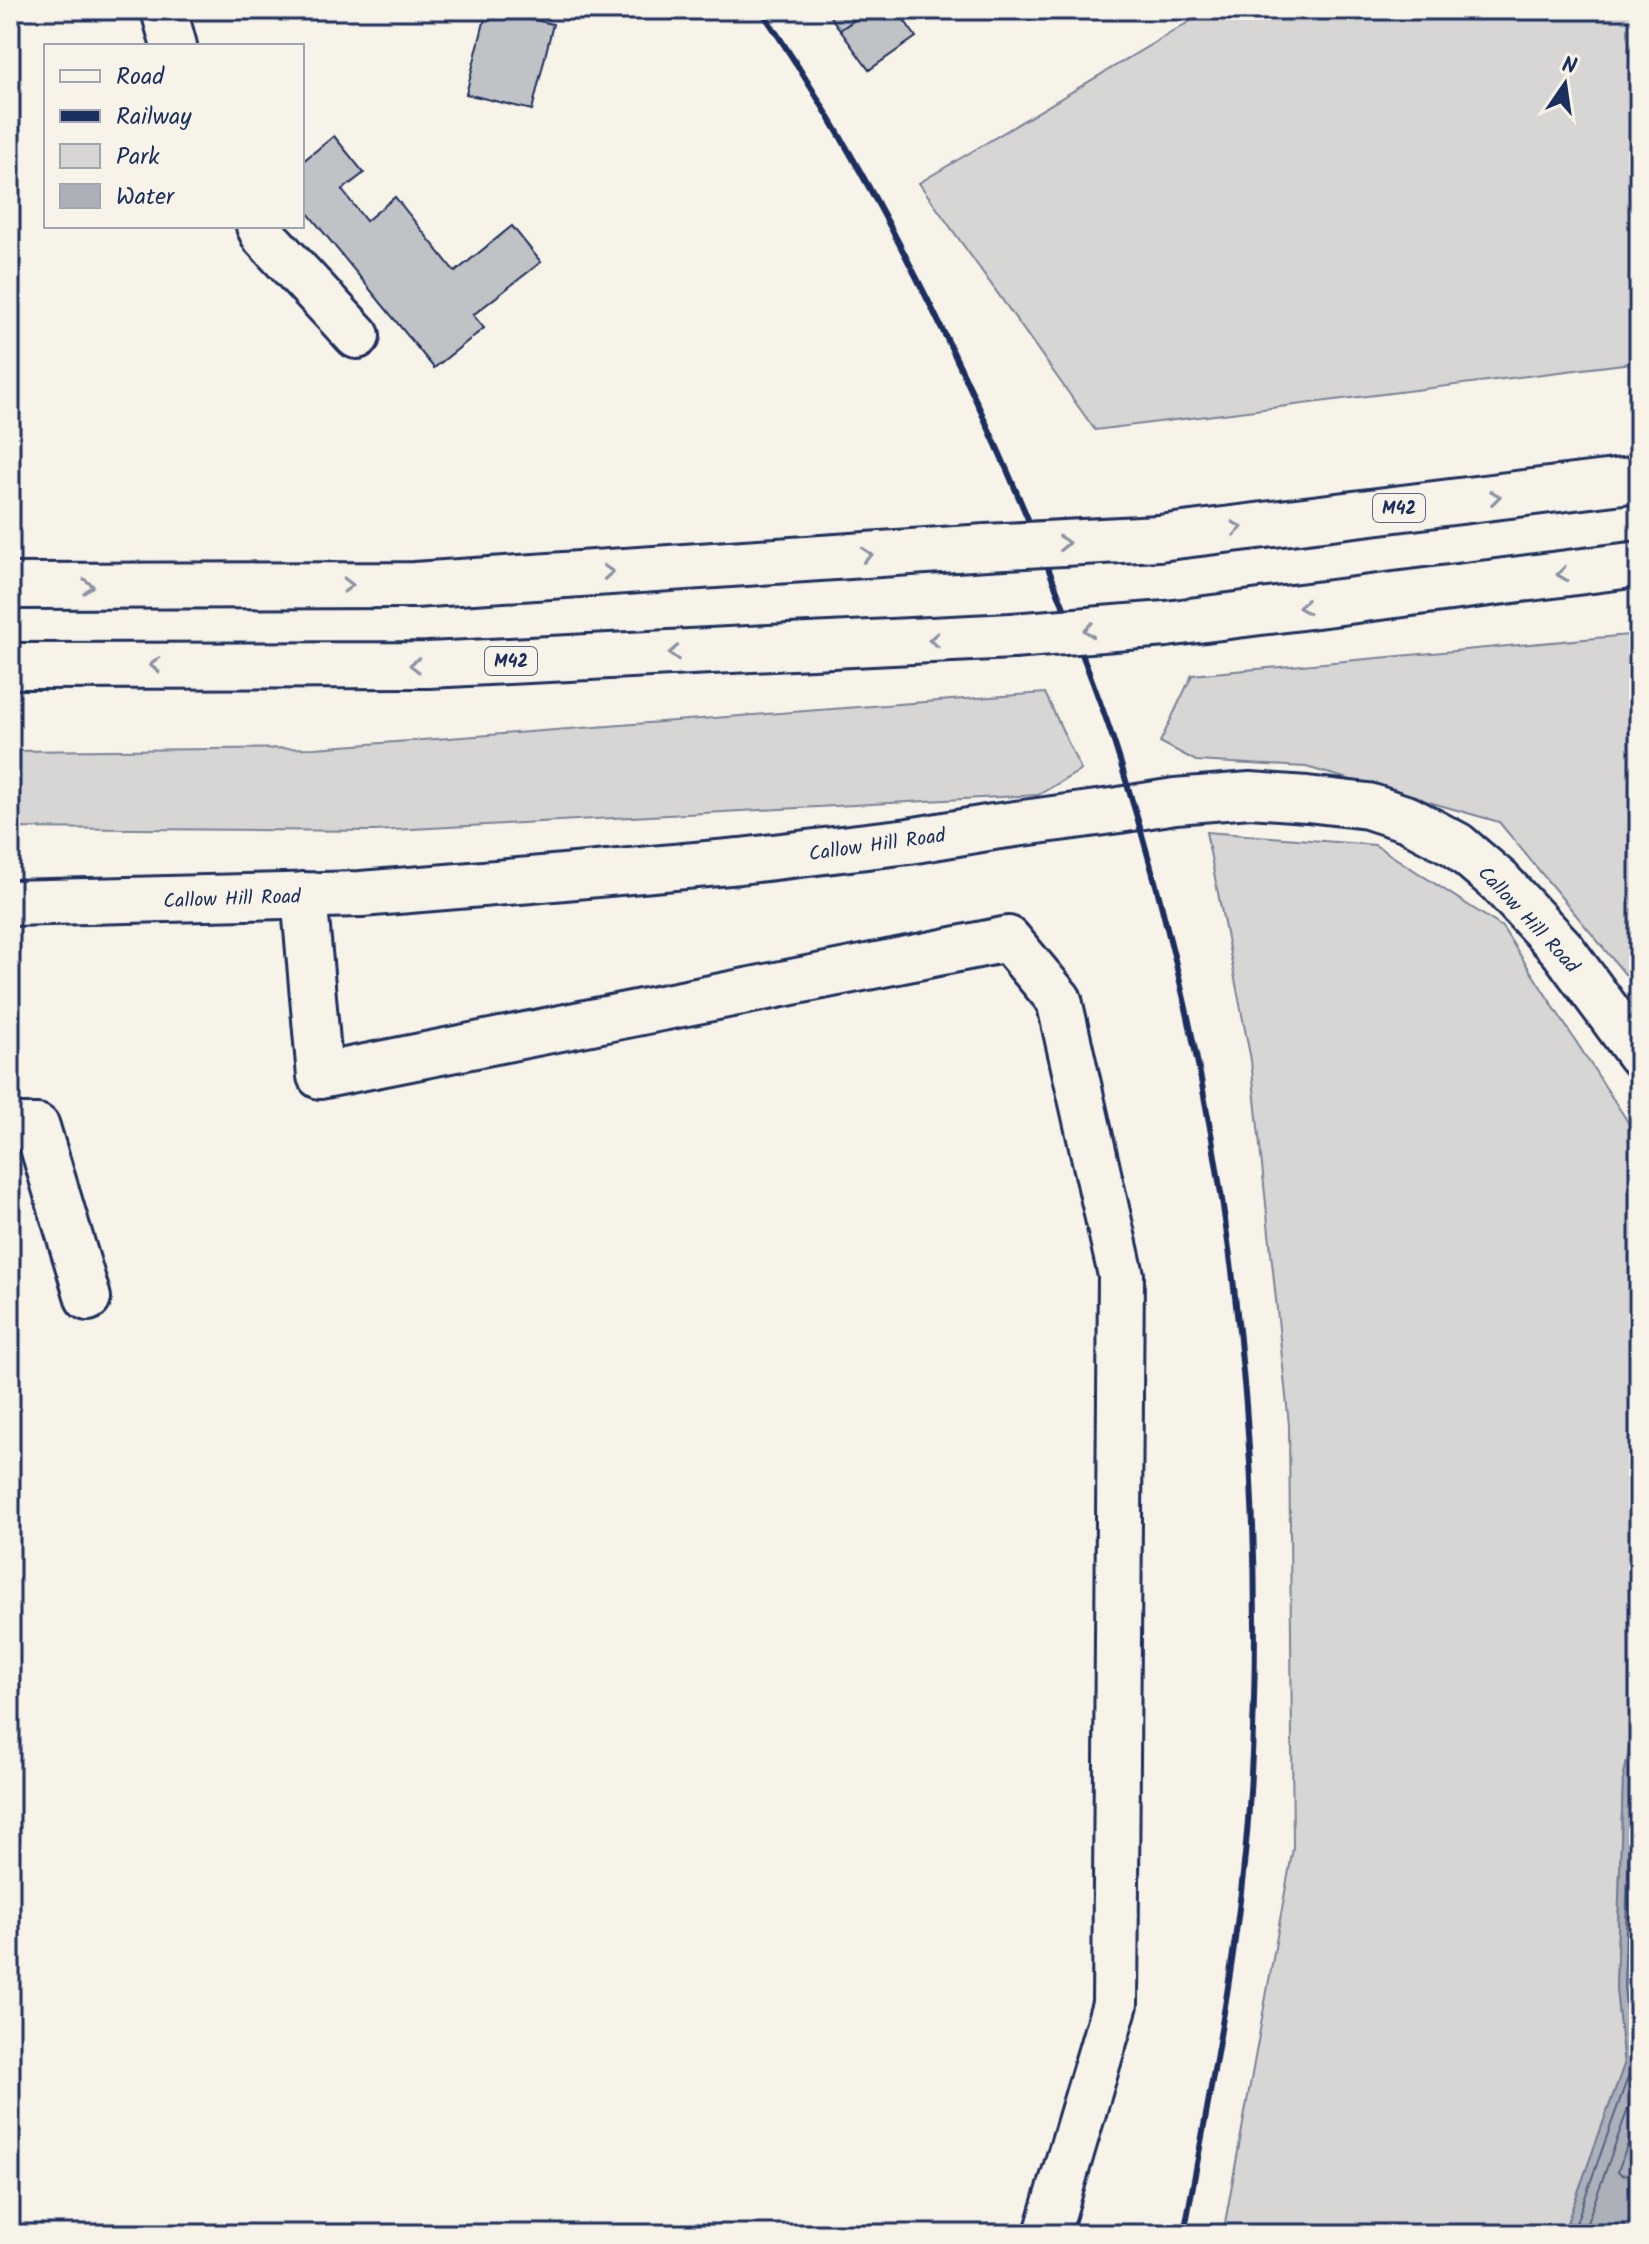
<svg xmlns="http://www.w3.org/2000/svg" width="1649" height="2244" font-family="Kalam,sans-serif">
	<style>
		.green { fill: #d7d6d4; stroke: #798299; stroke-width: 2 }
		.water { fill: #acb0b9; stroke: #727c95; stroke-width: 2 }
		.lines { fill: none; stroke-linecap: round; stroke-linejoin: round }
		.shore { stroke: #556382; stroke-width: 2 }
		.building { fill: #c0c3c5; stroke: #1b2f5e; stroke-width: 2 }
		.minor-casing { stroke: #1b2f5e; stroke-width: 50 }
		.highway-casing { stroke: #1b2f5e; stroke-width: 50 }
		.minor { stroke: #f7f3e8; stroke-width: 44 }
		.highway { stroke: #f7f3e8; stroke-width: 44 }
		.rail { stroke: #1b2f5e; stroke-width: 6 }
		.highway-bridge-casing { stroke: #1b2f5e; stroke-width: 50; stroke-linecap: butt }
		.highway-bridge { stroke: #f7f3e8; stroke-width: 44 }
		.oneway { stroke: #8991a3 }
		.labels { text-anchor: middle; stroke-width: 7; stroke-linejoin: round; paint-order: stroke }
		.shield { fill: #f7f3e8; stroke: #5d6a87; stroke-width: 2 }
		.shield-label { font-size: 18px; font-weight: bold; fill: #1b2f5e }
		.street-label { font-size: 20px; fill: #1b2f5e; stroke: #f7f3e8 }
	</style>
	<rect width="100%" height="100%" fill="#f7f3e8"/>
	<filter id="ink" filterUnits="userSpaceOnUse"><feTurbulence type="fractalNoise" baseFrequency=".0125" numOctaves="2"/><feDisplacementMap in="SourceGraphic" scale="16" xChannelSelector="R" yChannelSelector="G"/><feConvolveMatrix kernelMatrix="1 2 1 2 8 2 1 2 1" color-interpolation-filters="sRGB"/></filter>
	<g filter="url(#ink)">
		<g class="green">
			<polygon points="1209,10 1639,10 1639,362 1095,430 919,183"/>
			<polygon points="1639,634 1639,991 1499,822 1306,767 1196,761 1160,742 1192,675"/>
			<polygon points="1045,693 1081,770 1038,795 374,831 10,828 10,751 315,748"/>
			<polygon points="1206,832 1375,845 1502,927 1639,1139 1639,1700 1623,1781 1616,1988 1624,2065 1563,2234 1223,2234 1293,1848 1289,1425 1251,1060"/>
		</g>
		<polygon class="water" points="1639,1700 1639,2181 1630,2234 1563,2234 1624,2065 1616,1988 1623,1781"/>
		<g class="lines">
			<g class="shore">
				<polyline points="1639,1838 1634,1987 1639,2031"/>
				<polyline points="1639,2113 1618,2171 1622,2175 1639,2172"/>
				<polyline points="1572,2234 1632,2066 1624,1987 1631,1783 1639,1741"/>
				<polyline points="1583,2234 1639,2078"/>
			</g>
		</g>
		<g class="building">
			<polygon points="487,10 553,24 532,110 466,94"/>
			<polygon points="826,10 869,10 840,30"/>
			<polygon points="869,10 897,10 916,37 869,70 840,30"/>
			<polygon points="334,136 364,173 342,190 366,221 395,197 455,272 512,226 541,262 473,315 484,328 434,368 302,206 302,162"/>
		</g>
		<g class="lines">
			<g class="minor-casing">
				<g id="minor">
					<polyline points="164,10 174,46"/>
					<polyline points="259,226 264,236 357,336"/>
					<polyline points="304,895 320,1076 1008,939 1059,1000 1121,1275 1115,2004 1047,2234"/>
					<polyline points="10,903 361,894 531,880 740,861 909,841 993,827 1119,810 1175,801 1250,795 1307,799 1368,806 1408,819 1457,845 1499,881 1562,949 1639,1054"/>
					<polyline points="10,1127 37,1127 88,1298"/>
				</g>
			</g>
			<g class="highway-casing">
				<g id="highway">
					<polyline points="1159,538 1639,479"/>
					<polyline points="10,586 414,585 986,547"/>
					<polyline points="1166,624 1639,564"/>
					<polyline points="10,666 428,665 1012,636"/>
				</g>
			</g>
			<use href="#minor" class="minor"/>
			<use href="#highway" class="highway"/>
			<path class="rail" d="M761,10C840,126 906,251 965,377C1005,462 1041,548 1075,636C1089,672 1103,708 1115,745C1224,1086 1273,1449 1249,1807C1239,1951 1210,2092 1184,2234"/>
			<g class="highway-bridge-casing">
				<g id="highway-bridge">
					<polyline points="986,547 1159,538"/>
					<polyline points="1012,636 1166,624"/>
				</g>
			</g>
			<use href="#highway-bridge" class="highway-bridge"/>
		</g>
		<defs><path id="oneway-chevron" d="M-2-3.5L2.5 0L-2 3.5" fill="none" stroke-width="1.6" stroke-linecap="round" stroke-linejoin="round" transform="scale(2)"/></defs>
		<g class="oneway">
			<use href="#oneway-chevron" transform="translate(1495 497) rotate(-7)"/>
			<use href="#oneway-chevron" transform="translate(1237 528) rotate(-7)"/>
			<use href="#oneway-chevron" transform="translate(1064 543) rotate(-3)"/>
			<use href="#oneway-chevron" transform="translate(867 555) rotate(-4)"/>
			<use href="#oneway-chevron" transform="translate(608 572) rotate(-4)"/>
			<use href="#oneway-chevron" transform="translate(1562 574) rotate(173)"/>
			<use href="#oneway-chevron" transform="translate(348 585)"/>
			<use href="#oneway-chevron" transform="translate(88 586)"/>
			<use href="#oneway-chevron" transform="translate(1304 607) rotate(173)"/>
			<use href="#oneway-chevron" transform="translate(1089 630) rotate(175)"/>
			<use href="#oneway-chevron" transform="translate(934 640) rotate(177)"/>
			<use href="#oneway-chevron" transform="translate(674 653) rotate(177)"/>
			<use href="#oneway-chevron" transform="translate(155 665) rotate(180)"/>
			<use href="#oneway-chevron" transform="translate(415 665) rotate(180)"/>
		</g>
	</g>
	<g class="labels">
		<g class="shield">
			<rect x="1373" y="494" width="52" height="28" rx="6"/>
			<rect x="485" y="647" width="52" height="28" rx="6"/>
		</g>
		<g class="shield-label">
			<text x="1399" y="514">M42</text>
			<text x="511" y="667">M42</text>
		</g>
		<g class="street-label">
			<text transform="translate(877 844) rotate(-8)" y="7">Callow Hill Road</text>
			<text transform="translate(232 898) rotate(-2)" y="7">Callow Hill Road</text>
			<text transform="translate(1529 919) rotate(47)" y="7">Callow Hill Road</text>
		</g>
	</g>
	<rect width="1649" height="2244" fill="none" stroke="#f7f3e8" stroke-width="40"/>
	<rect x="20" y="20" width="1609" height="2204" fill="none" stroke="#1b2f5e" stroke-width="3" filter="url(#ink)"/>
	<rect x="44" y="44" width="260" height="184" fill="#f7f3e8" stroke="#9fa5b1" stroke-width="2"/>
	<rect x="60" y="70" width="40" height="12" fill="#f7f3e8" stroke="#9fa5b1" stroke-width="2"/>
	<text x="116" y="84" font-size="24" fill="#1b2f5e">Road</text>
	<rect x="60" y="110" width="40" height="12" fill="#1b2f5e" stroke="#9fa5b1" stroke-width="2"/>
	<text x="116" y="124" font-size="24" fill="#1b2f5e">Railway</text>
	<rect x="60" y="144" width="40" height="24" fill="#d7d6d4" stroke="#9fa5b1" stroke-width="2"/>
	<text x="116" y="164" font-size="24" fill="#1b2f5e">Park</text>
	<rect x="60" y="184" width="40" height="24" fill="#acb0b9" stroke="#9fa5b1" stroke-width="2"/>
	<text x="116" y="204" font-size="24" fill="#1b2f5e">Water</text>
	<g transform="translate(1565 84) rotate(13)" stroke="#f7f3e8" stroke-width="6" paint-order="stroke">
	<path d="M0-6L14 30L0 20L-14 30Z" fill="#1b2f5e"/>
	<text y="-12" font-size="22" font-weight="bold" text-anchor="middle" fill="#1b2f5e">N</text>
	</g>
</svg>
